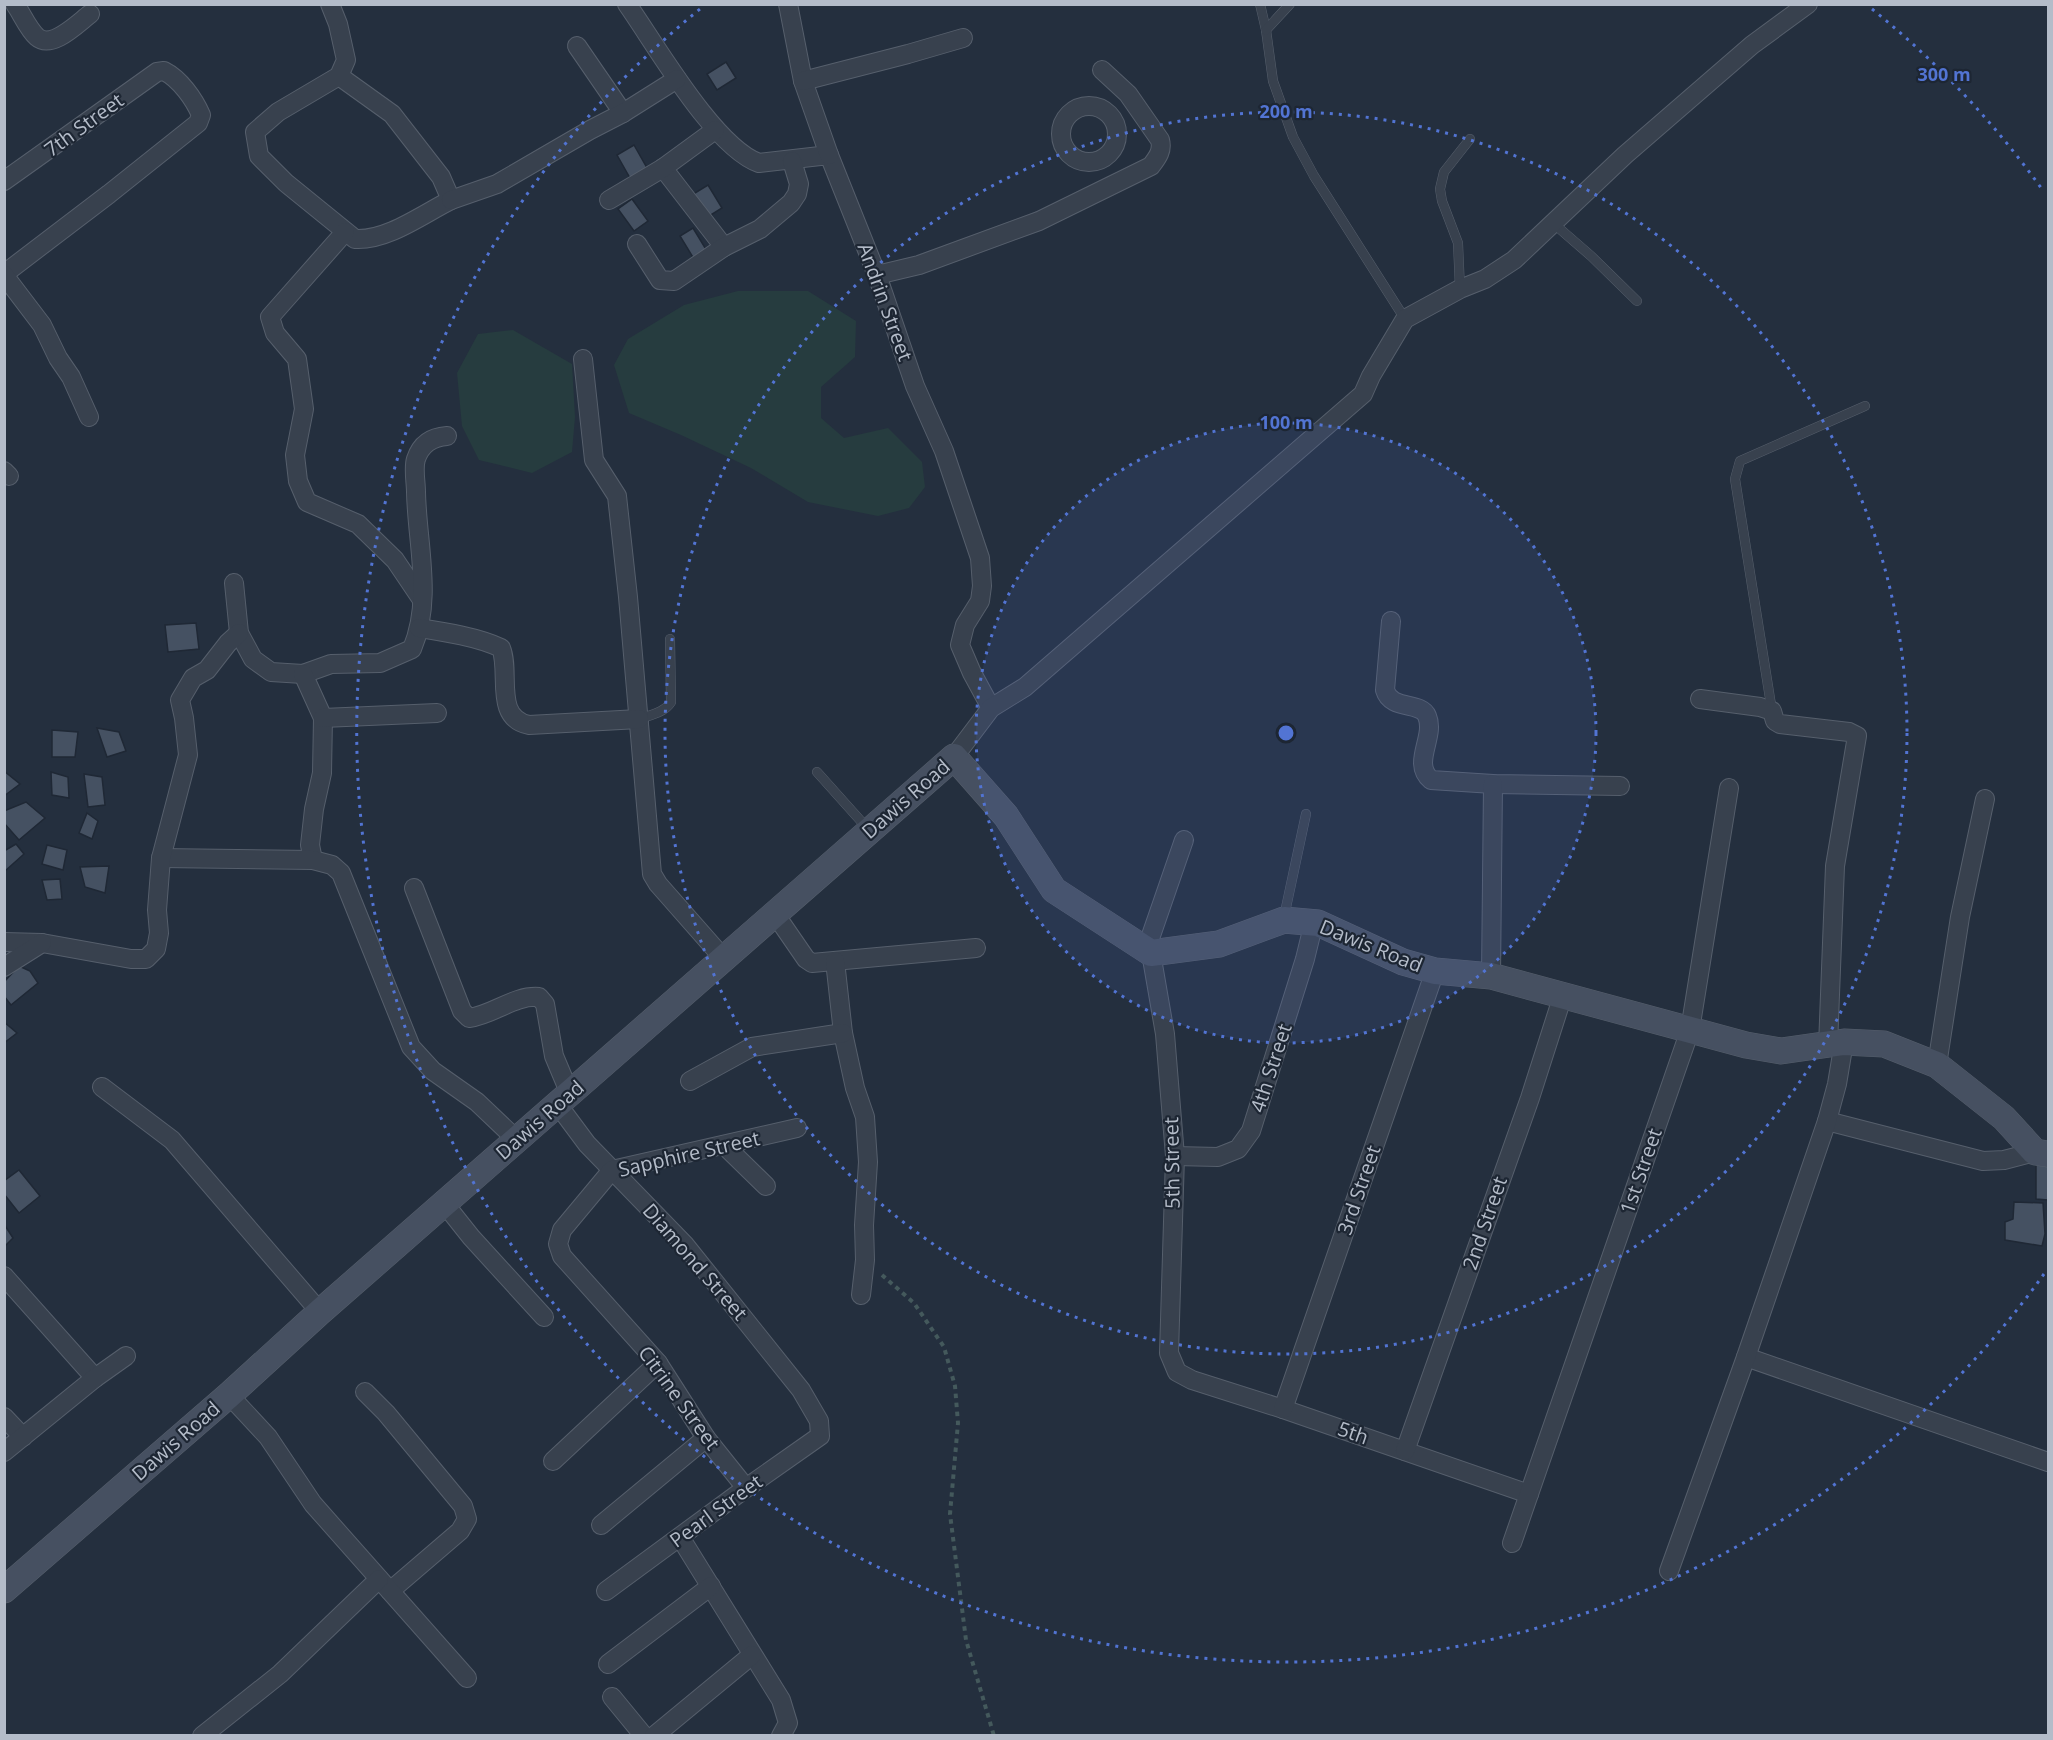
<svg xmlns="http://www.w3.org/2000/svg" width="2053" height="1740" font-family="'Open Sans',sans-serif">
	<style>
		.green { fill: #263c3f }
		.building { fill: #455162; stroke: #1f2835; stroke-width: 1.5 }
		.lines { fill: none; stroke-linecap: round; stroke-linejoin: round }
		.lane-casing { stroke: #565f6c; stroke-width: 10 }
		.street-casing { stroke: #565f6c; stroke-width: 20 }
		.secondary-casing { stroke: #565f6c; stroke-width: 27 }
		.path { stroke: #44595c; stroke-width: 4; stroke-dasharray: 4.5 4.5; stroke-linecap: butt }
		.lane { stroke: #38414e; stroke-width: 9 }
		.street { stroke: #38414e; stroke-width: 18 }
		.secondary { stroke: #465061; stroke-width: 26 }
		.ring { fill: none; stroke: #5274d3; stroke-width: 3; stroke-dasharray: 3 6 }
		.labels { text-anchor: middle; stroke-width: 4.5; stroke-linejoin: round; paint-order: stroke }
		.street-label { font-size: 20px; fill: #b4bcc9; stroke: #1d2633 }
		.centre { fill: #5274d3; stroke: #1d2633; stroke-width: 3 }
		.ring-label { font-size: 18px; text-anchor: middle; font-weight: bold; fill: #5274d3; stroke: #1d2633; stroke-width: 4.5; stroke-linejoin: round; paint-order: stroke }
	</style>
	<rect width="100%" height="100%" fill="#242f3e"/>
	<g class="green">
		<polygon points="738,291 808,291 856,321 855,357 821,387 821,418 844,438 888,428 922,462 925,487 909,508 878,516 808,502 751,468 681,435 629,413 614,365 628,339 684,305"/>
		<polygon points="513,330 572,364 575,417 572,452 532,473 479,460 462,426 457,373 478,334"/>
	</g>
	<g class="building">
		<polygon points="726,62 736,78 717,90 707,74"/>
		<polygon points="634,145 647,168 630,178 617,155"/>
		<polygon points="708,185 722,208 706,218 690,196"/>
		<polygon points="632,199 648,221 634,231 618,209"/>
		<polygon points="693,228 707,251 694,259 680,236"/>
		<polygon points="196,623 199,649 168,652 165,625"/>
		<polygon points="97,728 119,732 126,751 107,757"/>
		<polygon points="52,730 78,732 75,757 52,757"/>
		<polygon points="4,771 20,784 4,796"/>
		<polygon points="51,772 68,777 69,798 52,795"/>
		<polygon points="84,774 102,777 105,805 88,807"/>
		<polygon points="26,802 45,818 19,840 4,823 4,811"/>
		<polygon points="87,813 98,821 92,839 79,833"/>
		<polygon points="16,844 24,854 5,871 4,851"/>
		<polygon points="47,845 67,850 63,870 42,864"/>
		<polygon points="109,866 105,893 85,887 80,867"/>
		<polygon points="60,879 62,899 47,900 42,880"/>
		<polygon points="19,966 30,971 38,983 11,1005 4,996 4,982"/>
		<polygon points="4,1022 17,1033 4,1043"/>
		<polygon points="2036,1164 2048,1164 2048,1200 2036,1199"/>
		<polygon points="19,1170 40,1196 19,1213 4,1194 4,1181"/>
		<polygon points="2014,1202 2043,1203 2045,1234 2042,1246 2005,1240 2005,1222 2013,1219"/>
		<polygon points="4,1224 13,1238 4,1247"/>
	</g>
	<g class="lines">
		<g class="lane-casing">
			<g id="lane">
				<polyline points="1260,4 1266,30 1273,81 1293,137 1314,176 1405,319"/>
				<polyline points="1266,30 1290,4"/>
				<polyline points="1553,223 1591,256 1637,301"/>
				<polyline points="1460,289 1458,243 1442,201 1440,189 1444,172 1470,139"/>
				<polyline points="1772,711 1735,479 1740,461 1865,406"/>
				<path d="M639,719C650,715 664,713 671,702L670,639"/>
				<polyline points="817,772 868,829"/>
				<polyline points="1284,917 1306,814"/>
			</g>
		</g>
		<g class="street-casing">
			<g id="street">
				<path d="M15,4C22,14 28,29 37,37C52,50 78,23 90,14"/>
				<path d="M330,4L338,24L346,60L339,76L278,112L255,132L259,156L286,183L355,239C387,241 423,214 451,200L441,177L392,114L339,76"/>
				<path d="M627,4C656,45 714,147 759,163L829,155L877,275L915,386L944,451L980,558L982,586L980,601L965,625L960,645L972,673L991,708"/>
				<polyline points="788,4 803,81 829,155"/>
				<polyline points="577,46 623,113"/>
				<polyline points="803,81 908,54 963,38"/>
				<circle cx="1089" cy="134" r="28"/>
				<polyline points="663,168 724,247"/>
				<path d="M4,181L157,72L164,71C180,79 194,99 201,115L198,123L109,194L4,274"/>
				<polyline points="451,200 497,184 590,130 623,113 677,79"/>
				<polyline points="609,200 663,168 715,130"/>
				<polyline points="345,232 270,317 275,333 297,359 304,409 295,455 298,481 307,502 358,524 395,560 422,600"/>
				<polyline points="637,244 660,280 674,281 724,247 760,229 791,203 797,194 799,184 792,161"/>
				<polyline points="4,275 42,325 58,358 71,377 89,417"/>
				<path d="M877,275L919,265L1039,221L1151,166C1157,158 1163,151 1160,140L1128,94L1102,70"/>
				<polyline points="583,359 594,460 617,496 628,597 652,874 658,884 724,959"/>
				<polyline points="4,471 9,476"/>
				<path d="M234,583L239,633L253,659L271,672L303,674L331,664L380,663L412,649C433,599 417,544 416,492C416,482 413,468 416,459C421,444 432,437 447,436"/>
				<path d="M1391,621L1385,690C1391,711 1421,701 1427,716C1436,737 1411,763 1431,780L1493,784L1620,786"/>
				<path d="M419,628C445,632 478,637 501,648C511,672 493,718 529,725L639,719"/>
				<polyline points="303,674 323,718 322,773 314,809 310,845 313,860"/>
				<polyline points="1700,699 1760,707 1772,711 1775,721 1780,724 1849,732 1857,736 1835,866 1828,1046"/>
				<polyline points="323,718 437,713"/>
				<polyline points="954,757 991,708 1025,687 1363,394 1371,376 1405,319 1460,289 1485,279 1514,260 1625,155 1752,45 1808,4"/>
				<polyline points="161,858 313,860 332,865 341,873 411,1047 433,1071 477,1102 517,1140"/>
				<path d="M414,888L462,1011L469,1018C493,1015 514,995 539,997L545,1004L554,1056L570,1094"/>
				<polyline points="775,914 806,959 812,963 976,948"/>
				<polyline points="4,942 42,943 131,959 146,959 156,949 159,933 157,910 161,858 188,755 184,718 180,700 193,678 207,670 228,643 239,633"/>
				<polyline points="1146,950 1184,840"/>
				<polyline points="1151,953 1165,1034 1175,1156 1169,1353 1177,1372 1192,1380 1283,1409 1529,1494"/>
				<polyline points="835,961 843,1033 855,1088 865,1117 868,1162 864,1225 865,1260 861,1295"/>
				<polyline points="4,967 42,943"/>
				<polyline points="1491,976 1493,784"/>
				<polyline points="1937,1065 1960,917 1985,799"/>
				<polyline points="690,1081 752,1047 843,1033"/>
				<polyline points="102,1087 172,1140 320,1312"/>
				<polyline points="558,1105 587,1144 685,1245 801,1390 819,1421 820,1436 746,1488 606,1591"/>
				<polyline points="1827,1121 1983,1161 2004,1160 2035,1152"/>
				<polyline points="724,1145 766,1186"/>
				<polyline points="1175,1156 1218,1157 1238,1149 1251,1131 1305,959 1314,922"/>
				<polyline points="444,1203 471,1237 544,1317"/>
				<polyline points="4,1276 95,1378"/>
				<polyline points="1746,1357 2048,1462"/>
				<polyline points="365,1392 386,1413 463,1506 467,1519 460,1531 390,1591"/>
				<polyline points="229,1395 268,1437 313,1504 467,1678"/>
				<polyline points="1283,1409 1435,971"/>
				<polyline points="4,1417 23,1437"/>
				<polyline points="1405,1451 1530,1098 1563,995"/>
				<polyline points="4,1452 95,1378 126,1356"/>
				<polyline points="553,1461 658,1363"/>
				<polyline points="746,1488 706,1438 658,1363 562,1256 558,1244 562,1230 612,1170 797,1128"/>
				<polyline points="601,1525 706,1438"/>
				<polyline points="680,1537 781,1700 788,1723 781,1736"/>
				<polyline points="1512,1543 1690,1030 1729,788"/>
				<polyline points="1669,1571 1746,1357 1827,1121 1837,1084 1844,1042"/>
				<polyline points="608,1664 711,1586"/>
				<polyline points="612,1697 644,1736"/>
				<polyline points="202,1736 280,1674 379,1579"/>
				<polyline points="654,1736 752,1655"/>
			</g>
		</g>
		<g class="secondary-casing">
			<polyline id="secondary" points="4,1590 229,1395 320,1312 954,757 1006,816 1054,890 1151,953 1219,944 1284,920 1318,923 1403,962 1435,971 1491,976 1746,1045 1781,1051 1844,1042 1884,1044 1937,1065 2004,1118 2035,1152 2048,1154"/>
		</g>
		<polyline class="path" points="882,1275 914,1303 944,1347 955,1386 958,1423 950,1514 966,1640 994,1736"/>
		<use href="#lane" class="lane"/>
		<use href="#street" class="street"/>
		<use href="#secondary" class="secondary"/>
	</g>
	<circle cx="1286" cy="733" r="310" fill="#5274d3" fill-opacity=".12"/>
	<g class="ring">
		<circle cx="1286" cy="733" r="310"/>
		<circle cx="1286" cy="733" r="621"/>
		<path d="M2044 1274A931 931 0 1 1 700 9M1872 9A931 931 0 0 1 2044 192"/>
	</g>
	<g class="labels">
		<g class="street-label">
			<text transform="translate(84 125) rotate(-36)" y="7">7th Street</text>
			<text transform="translate(885 302) rotate(70)" y="7">Andrin Street</text>
			<text transform="translate(906 799) rotate(-41)" y="7">Dawis Road</text>
			<text transform="translate(1371 946) rotate(22)" y="7">Dawis Road</text>
			<text transform="translate(1271 1068) rotate(-72)" y="7">4th Street</text>
			<text transform="translate(540 1120) rotate(-41)" y="7">Dawis Road</text>
			<text transform="translate(689 1154) rotate(-13)" y="7">Sapphire Street</text>
			<text transform="translate(1172 1163) rotate(-91)" y="7">5th Street</text>
			<text transform="translate(1641 1171) rotate(-71)" y="7">1st Street</text>
			<text transform="translate(1359 1190) rotate(-71)" y="7">3rd Street</text>
			<text transform="translate(1485 1223) rotate(-71)" y="7">2nd Street</text>
			<text transform="translate(695 1262) rotate(49)" y="7">Diamond Street</text>
			<text transform="translate(679 1398) rotate(54)" y="7">Citrine Street</text>
			<text transform="translate(1353 1433) rotate(19)" y="7">5th</text>
			<text transform="translate(176 1441) rotate(-41)" y="7">Dawis Road</text>
			<text transform="translate(716 1511) rotate(-36)" y="7">Pearl Street</text>
		</g>
	</g>
	<circle cx="1286" cy="733" r="9" class="centre"/>
	<g class="ring-label">
		<text x="1944" y="81">300 m</text>
		<text x="1286" y="118">200 m</text>
		<text x="1286" y="429">100 m</text>
	</g>
	<rect width="2053" height="1740" fill="none" stroke="#b4bcc9" stroke-width="12"/>
</svg>
